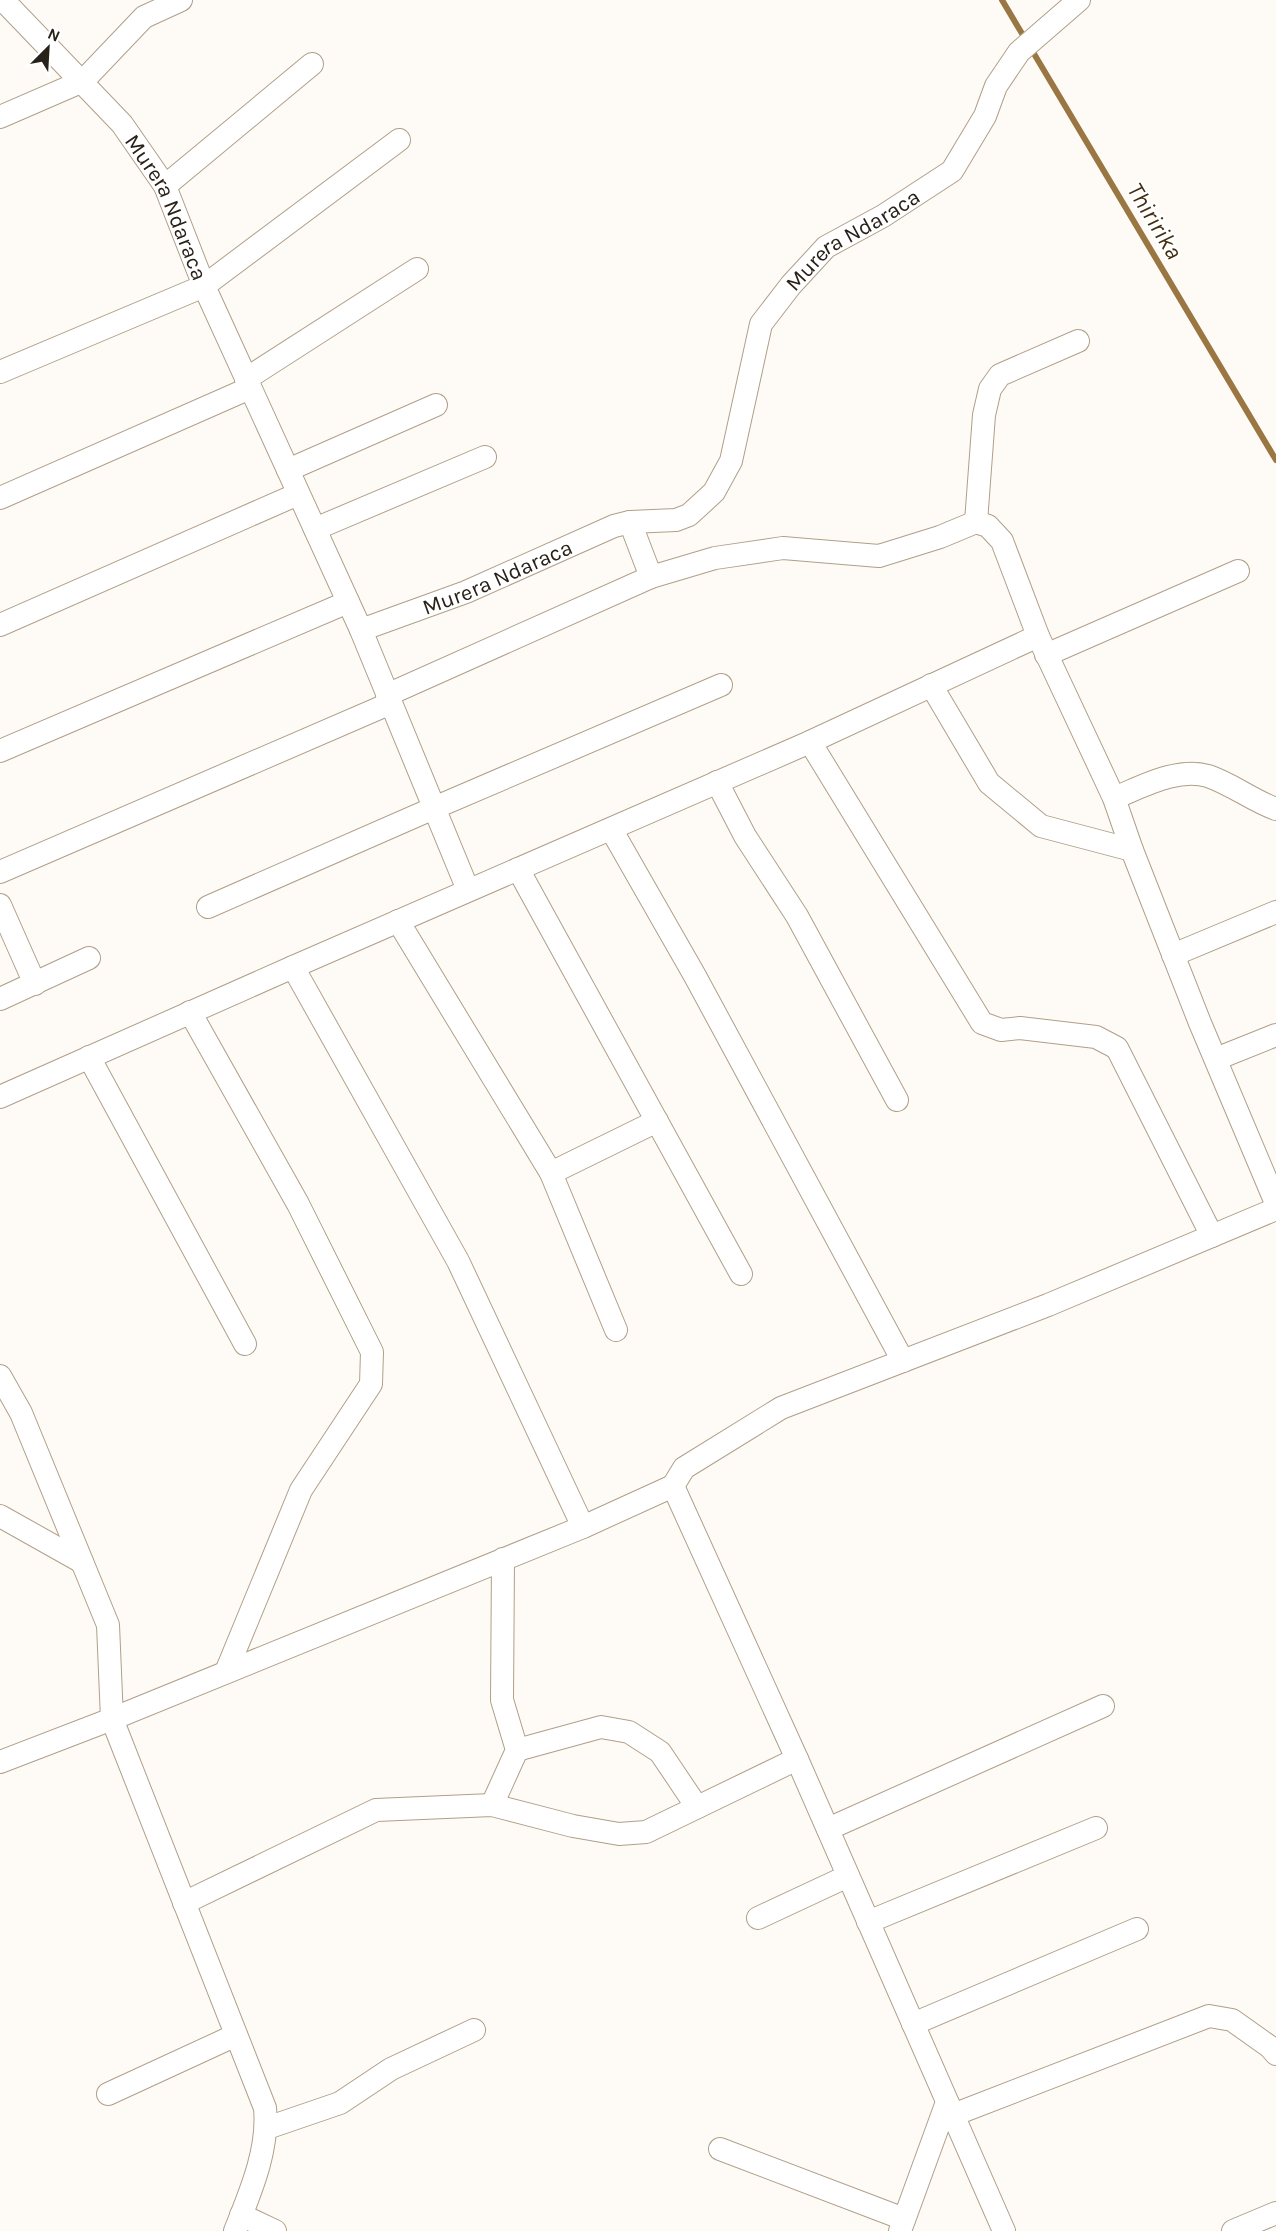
<svg xmlns="http://www.w3.org/2000/svg" width="1276" height="2231" font-family="Karla,sans-serif">
	<style>
		.lines { fill: none; stroke-linecap: round; stroke-linejoin: round }
		.stream { stroke: #9a7643; stroke-width: 6 }
		.minor-casing { stroke: #b09f89; stroke-width: 24 }
		.minor { stroke: #fff; stroke-width: 22 }
		.labels { text-anchor: middle; stroke-width: 5; stroke-linejoin: round; paint-order: stroke }
		.street-label { font-size: 22px; fill: #282119; stroke: #fff }
		.water-label { font-size: 24px; font-style: italic; fill: #422e0f; stroke: #fff }
	</style>
	<rect width="100%" height="100%" fill="#fefbf6"/>
	<g class="lines">
		<polyline class="stream" points="1002,0 1276,460"/>
		<g class="minor-casing">
			<g id="minor">
				<path id="s1" d="M3,0L122,124L165,186L204,286L361,630L466,592L614,526L630,522L676,520L689,515L714,492L731,461L761,324L791,285L826,247L883,216L952,171L985,116L996,86L1019,52L1079,0"/>
				<polyline points="0,117 83,81 144,17 181,0"/>
				<polyline points="165,186 312,64"/>
				<polyline points="0,372 204,286 399,140"/>
				<polyline points="246,379 417,269"/>
				<polyline points="288,470 436,405"/>
				<polyline points="0,498 250,388"/>
				<polyline points="976,522 984,415 990,389 1000,375 1078,341"/>
				<polyline points="315,529 485,457"/>
				<polyline points="651,577 715,558 783,548 879,556 940,537 976,522 988,526 1002,541 1038,636"/>
				<polyline points="0,625 298,494"/>
				<polyline points="361,630 468,890"/>
				<polyline points="1046,655 1238,571"/>
				<polyline points="931,685 989,783 1041,826 1132,850"/>
				<polyline points="387,695 651,577 630,522"/>
				<polyline points="810,742 982,1023 1001,1030 1020,1028 1096,1037 1117,1048 1212,1236"/>
				<polyline points="0,751 348,602"/>
				<polyline points="717,782 745,836 797,916 897,1100"/>
				<path d="M1114,798C1142,787 1177,767 1208,776C1232,784 1253,801 1276,809"/>
				<polyline points="611,829 695,976 903,1361"/>
				<polyline points="518,869 741,1274"/>
				<polyline points="0,872 391,703"/>
				<polyline points="0,905 35,984"/>
				<polyline points="208,907 434,808 721,685"/>
				<polyline points="398,921 551,1173 616,1330"/>
				<polyline points="1173,955 1276,912"/>
				<polyline points="293,967 458,1261 583,1527"/>
				<polyline points="0,999 89,958"/>
				<polyline points="190,1012 298,1204 372,1352 371,1384 301,1490 226,1672"/>
				<polyline points="89,1057 245,1344"/>
				<polyline points="1216,1059 1276,1035"/>
				<polyline points="0,1097 293,967 810,742 1038,636 1114,798 1132,850 1200,1023 1276,1203"/>
				<polyline points="551,1173 657,1121"/>
				<path d="M0,1376L21,1413L108,1625L112,1719L265,2108C269,2150 250,2193 235,2231"/>
				<polyline points="673,1486 684,1468 781,1408 1048,1305 1276,1209"/>
				<polyline points="0,1516 82,1562"/>
				<polyline points="517,1750 601,1727 629,1732 660,1752 697,1807"/>
				<polyline points="0,1762 112,1719 583,1527 673,1486 797,1759 1004,2231"/>
				<polyline points="492,1805 517,1750 502,1700 503,1559"/>
				<polyline points="828,1829 1103,1706"/>
				<polyline points="184,1903 376,1810 492,1805 573,1826 619,1834 646,1832 797,1759"/>
				<polyline points="758,1918 848,1876"/>
				<polyline points="868,1922 1096,1828"/>
				<polyline points="913,2024 1137,1929"/>
				<polyline points="108,2094 236,2035"/>
				<polyline points="953,2115 1209,2016 1232,2020 1270,2047 1276,2054"/>
				<polyline points="267,2128 340,2103 391,2069 474,2030"/>
				<polyline points="720,2149 904,2219"/>
				<polyline points="241,2215 275,2231"/>
				<polyline points="900,2231 947,2102"/>
				<polyline points="1233,2231 1276,2213"/>
			</g>
		</g>
		<use href="#minor" class="minor"/>
	</g>
	<g class="labels">
		<g class="street-label">
			<text dy="8" stroke="none"><textPath href="#s1" startOffset="267">Murera Ndaraca</textPath></text>
			<text dy="8" stroke="none"><textPath href="#s1" startOffset="1419">Murera Ndaraca</textPath></text>
			<text dy="8" stroke="none"><textPath href="#s1" startOffset="879">Murera Ndaraca</textPath></text>
		</g>
		<g class="water-label">
			<text transform="translate(1155 221) rotate(59)" y="8">Thiririka</text>
		</g>
	</g>
	<g transform="translate(48 48) rotate(24)" stroke="#ffffff" stroke-width="4.5" paint-order="stroke">
	<path d="M0-4.5L10 22L0 15L-10 22Z" fill="#282119"/>
	<text y="-9" font-size="16" font-weight="bold" text-anchor="middle" fill="#282119">N</text>
	</g>
</svg>
